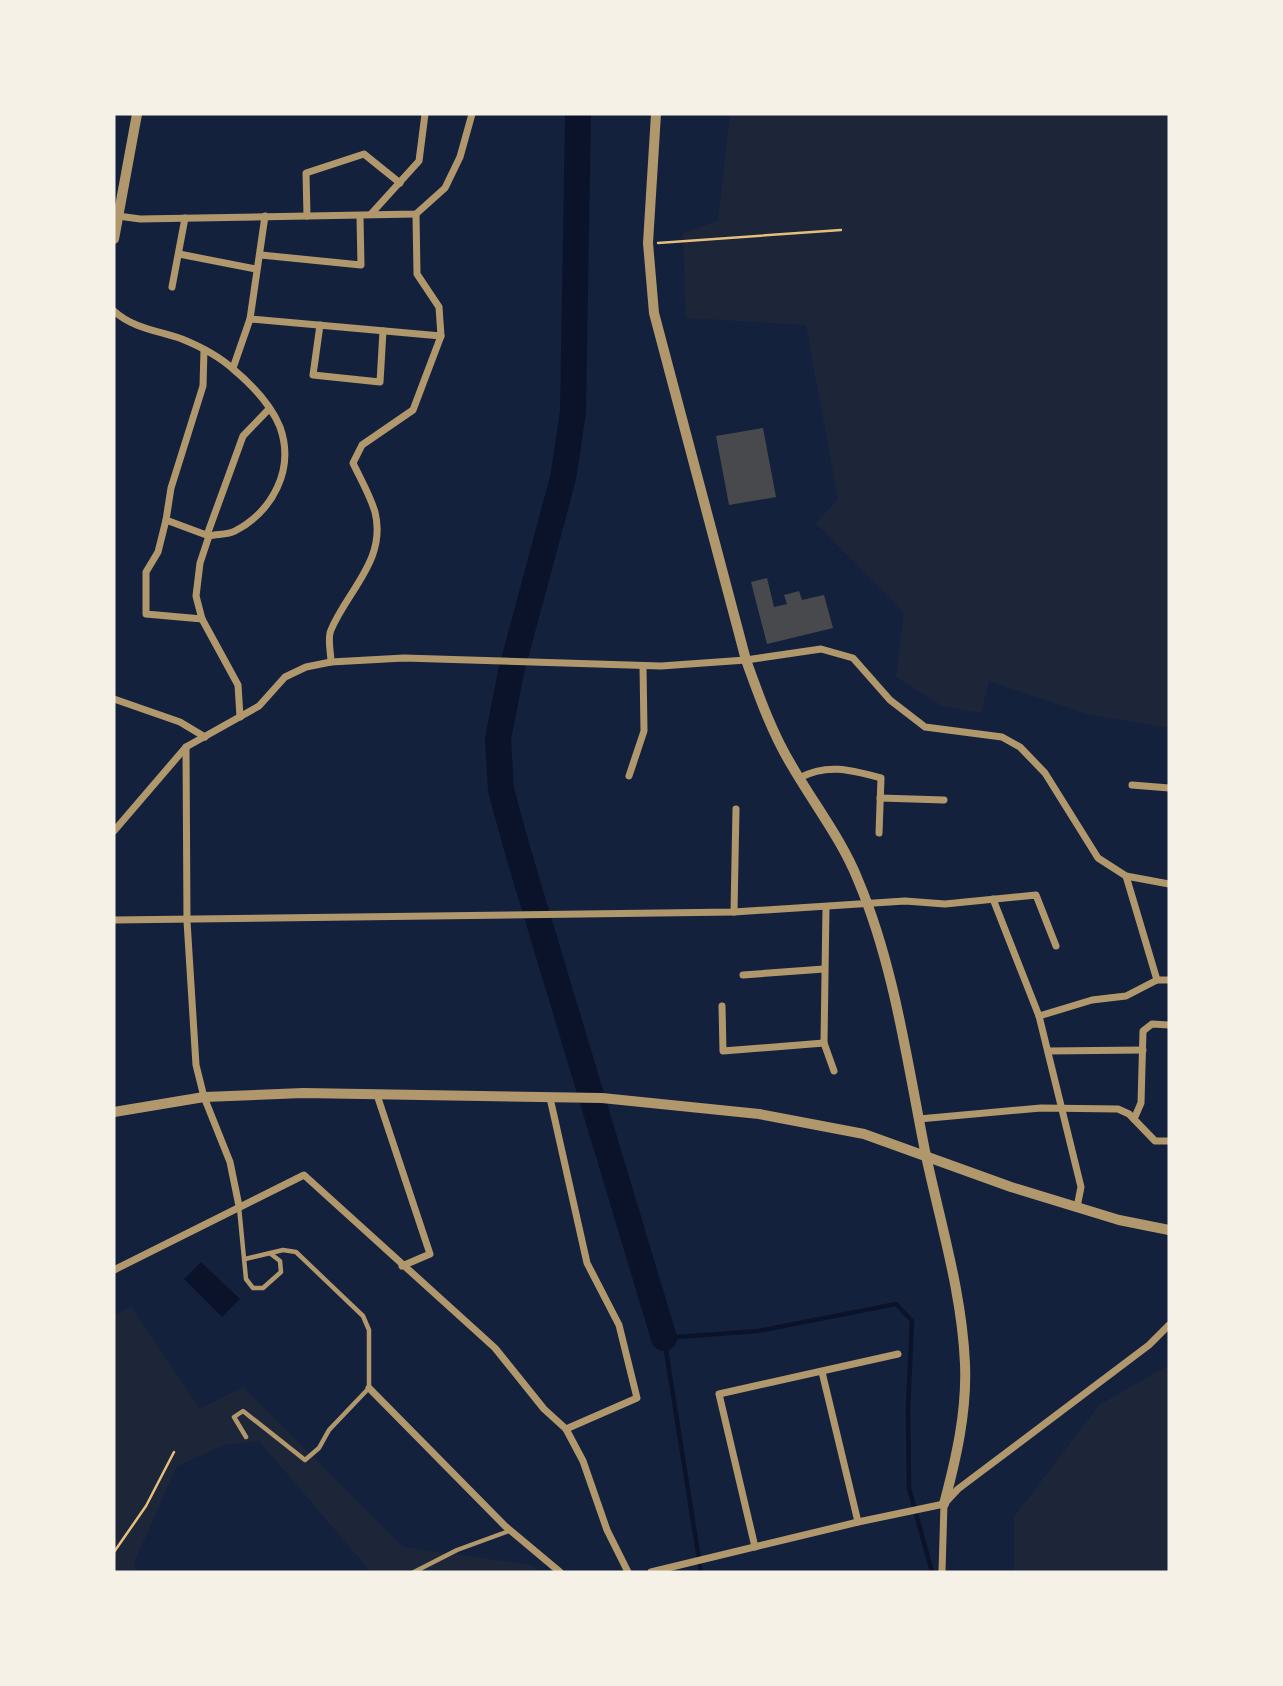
<svg xmlns="http://www.w3.org/2000/svg" width="1283" height="1686" font-family="Poppins,sans-serif">
	<style>
		.green { fill: #1d2539 }
		.water { fill: #0b132b }
		.lines { fill: none; stroke-linecap: round; stroke-linejoin: round }
		.stream { stroke: #0b132b; stroke-width: 4.5 }
		.river { stroke: #0b132b; stroke-width: 26 }
		.building { fill: #48494c }
		.path { stroke: #e5c07b; stroke-width: 2.5 }
		.service { stroke: #b1986c; stroke-width: 4.5 }
		.minor { stroke: #b1986c; stroke-width: 7 }
		.tertiary { stroke: #b1986c; stroke-width: 10 }
	</style>
	<rect width="100%" height="100%" fill="#14213d"/>
	<g class="green">
		<polygon points="730,114 1169,114 1169,728 1091,715 989,681 981,713 942,706 896,677 904,613 816,523 838,499 806,325 686,318 683,233 718,221"/>
		<polygon points="131,1307 200,1409 243,1387 403,1547 531,1565 538,1572 371,1572 259,1441 224,1445 177,1466 134,1563 138,1572 114,1572 114,1315"/>
		<polygon points="1169,1365 1169,1572 1014,1572 1014,1517 1099,1405"/>
	</g>
	<polygon class="water" points="201,1262 240,1299 222,1317 184,1279"/>
	<g class="lines">
		<polyline class="stream" points="701,1572 664,1338 758,1331 896,1304 912,1321 908,1409 909,1488 932,1572"/>
		<polyline class="river" points="578,114 573,412 563,478 511,672 498,739 501,790 518,852 664,1338"/>
	</g>
	<g class="building">
		<polygon points="763,428 776,497 729,505 716,436"/>
		<polygon points="767,578 774,607 787,604 784,595 799,591 802,600 824,595 833,628 767,644 751,582"/>
	</g>
	<g class="lines">
		<g class="path">
			<polyline points="658,243 841,230"/>
			<polyline points="114,1552 146,1506 174,1452"/>
		</g>
		<g class="service">
			<polyline points="239,1207 246,1279 253,1288 263,1288 281,1272 280,1261 271,1254"/>
			<polyline points="245,1259 283,1250 296,1252 363,1316 369,1330 369,1388 329,1430 319,1448 305,1460 243,1411 234,1417 246,1437"/>
			<polyline points="414,1572 457,1550 509,1531"/>
		</g>
		<g class="minor">
			<polyline points="371,214 419,161 425,114"/>
			<polyline points="118,216 140,219 416,214 445,188 460,157 472,114"/>
			<polyline points="265,216 250,319 441,336"/>
			<polyline points="307,216 306,173 364,154 400,183"/>
			<polyline points="179,254 256,269"/>
			<polyline points="261,255 361,265 360,217"/>
			<polyline points="172,287 185,218"/>
			<path d="M114,311C132,328 159,331 182,339C199,346 220,357 233,369C251,384 271,405 280,427C295,469 273,511 235,531C228,535 217,534 209,536L200,563L196,596L202,619L238,685L240,717"/>
			<polyline points="320,325 313,375 380,382 383,331"/>
			<polyline points="204,350 203,386 171,488 166,520 209,536"/>
			<polyline points="233,368 250,319"/>
			<polyline points="166,520 158,552 146,572 146,614 202,619"/>
			<polyline points="207,535 243,436 269,409"/>
			<path d="M331,662C331,653 327,638 331,630C347,591 387,560 375,512C370,495 360,478 353,463L362,445L413,410L441,336L439,307L417,274L416,214"/>
			<polyline points="114,699 180,722 205,737"/>
			<polyline points="186,747 187,921 196,1065 204,1097 230,1162 239,1206"/>
			<polyline points="629,776 644,731 643,666"/>
			<path d="M799,778C828,763 851,770 881,778L879,833"/>
			<polyline points="1132,785 1169,788"/>
			<polyline points="880,798 944,800"/>
			<polyline points="114,831 186,747 259,706 285,677 306,667 331,662 404,658 661,666 746,660 821,649 853,658 890,700 925,727 1002,737 1020,747 1045,773 1098,858 1126,876 1169,884"/>
			<polyline points="1126,876 1157,980"/>
			<polyline points="993,899 1039,1016 1081,1187 1077,1207"/>
			<polyline points="826,907 824,1043 834,1071"/>
			<polyline points="734,912 736,809"/>
			<polyline points="114,920 734,912 905,901 945,904 1036,895 1056,946"/>
			<polyline points="743,975 824,969"/>
			<polyline points="722,1006 723,1051 824,1043"/>
			<polyline points="1039,1016 1092,1000 1126,996 1157,980 1169,980"/>
			<polyline points="1048,1051 1143,1050"/>
			<polyline points="377,1095 430,1254 402,1266"/>
			<polyline points="550,1098 587,1263 619,1325 637,1398 566,1429"/>
			<polyline points="919,1119 1041,1108 1118,1109 1129,1114 1155,1141 1169,1141"/>
			<polyline points="1134,1119 1141,1103 1143,1031 1152,1024 1169,1025"/>
			<polyline points="114,1270 304,1175 495,1348 544,1409 566,1429 583,1461 607,1530 628,1572"/>
			<polyline points="822,1372 858,1522"/>
			<polyline points="369,1388 505,1526 560,1572"/>
			<polyline points="755,1547 719,1394 898,1354"/>
			<polyline points="651,1572 858,1522 944,1504"/>
			<polyline points="942,1572 944,1504 958,1489 1149,1345 1169,1325"/>
		</g>
		<g class="tertiary">
			<path d="M656,114L648,243L654,313L746,660C759,696 772,733 792,766C814,804 842,840 858,880C894,965 907,1061 925,1151C940,1222 962,1292 965,1364C967,1412 956,1459 944,1504"/>
			<polyline points="114,239 137,114"/>
			<polyline points="114,1112 204,1097 303,1093 602,1098 759,1114 864,1134 1011,1187 1119,1220 1169,1230"/>
		</g>
	</g>
	<rect width="1283" height="1686" fill="none" stroke="#f6f1e7" stroke-width="231"/>
</svg>
